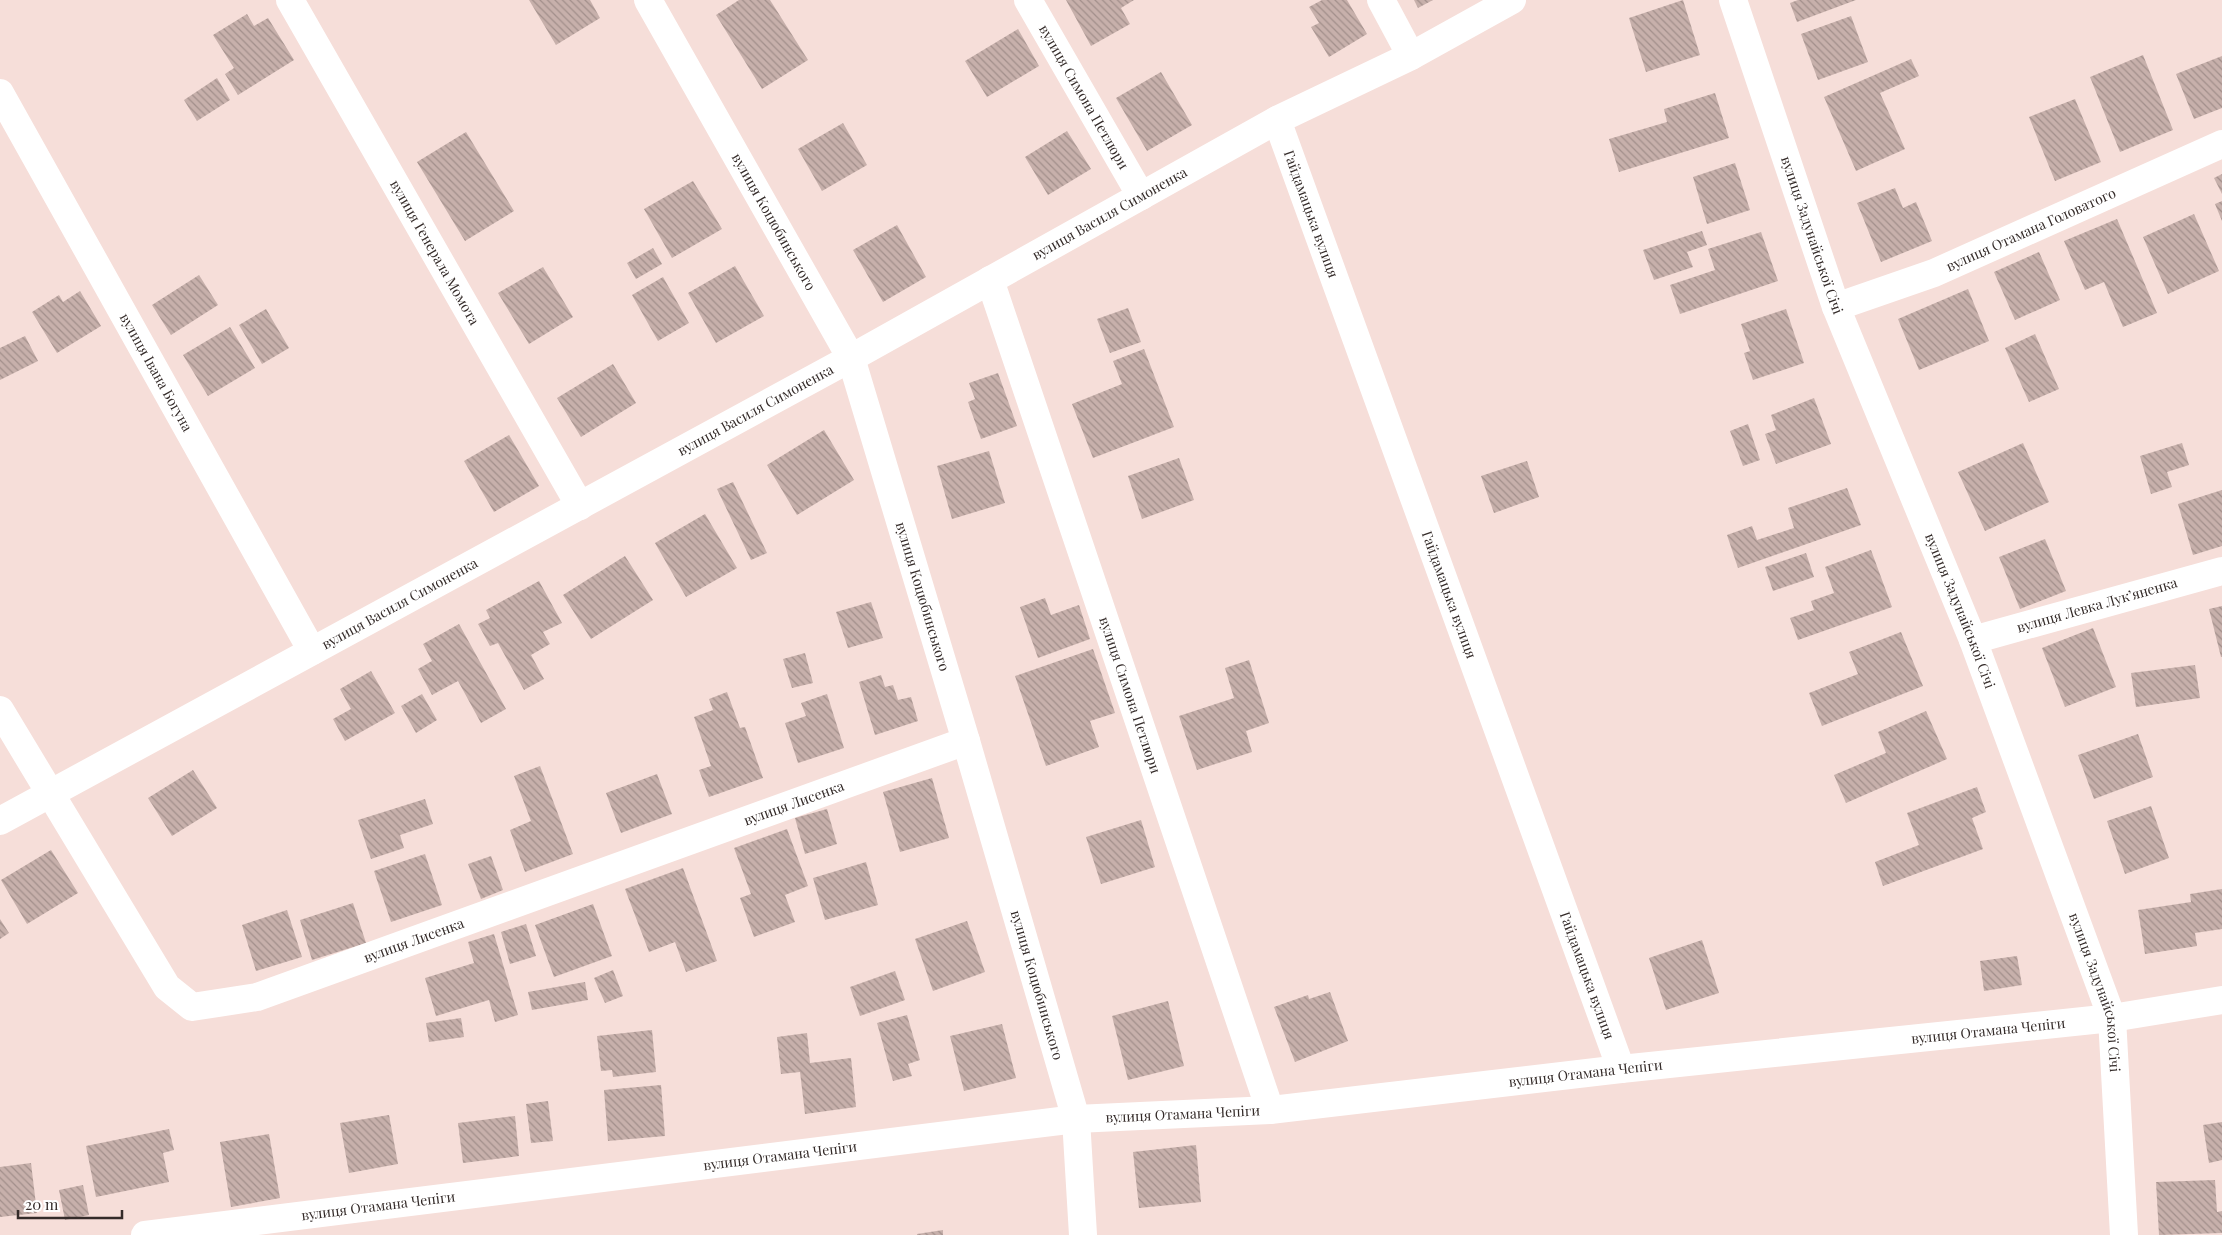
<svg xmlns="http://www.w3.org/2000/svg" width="2222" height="1235" font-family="'Playfair Display',serif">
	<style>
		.building { fill: url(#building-back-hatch) }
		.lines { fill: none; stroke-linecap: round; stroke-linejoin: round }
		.street { stroke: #fff; stroke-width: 28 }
		.secondary { stroke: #fff; stroke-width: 28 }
		.labels { text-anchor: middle; stroke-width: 4; stroke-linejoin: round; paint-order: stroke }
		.street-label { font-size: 14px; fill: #342b29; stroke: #fff }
	</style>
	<defs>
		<pattern id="building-back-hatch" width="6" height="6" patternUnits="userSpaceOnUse" patternTransform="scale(1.25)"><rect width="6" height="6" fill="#c7b0ab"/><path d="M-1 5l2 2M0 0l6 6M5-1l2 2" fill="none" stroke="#a28f8b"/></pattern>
	</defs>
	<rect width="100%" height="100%" fill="#f6ded9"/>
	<g class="building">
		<polygon points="529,0 590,0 600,18 556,45"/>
		<polygon points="739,0 770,0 808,60 762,89 716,15"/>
		<polygon points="1066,0 1134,0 1121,8 1130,24 1091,46"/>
		<polygon points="1322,0 1347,0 1367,34 1329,57 1311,27 1319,23 1309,7"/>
		<polygon points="1414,0 1433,0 1418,8"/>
		<polygon points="1683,0 1700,55 1646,72 1629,18"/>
		<polygon points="1798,0 1856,0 1797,22 1790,3"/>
		<polygon points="247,14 254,26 268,18 294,60 238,95 225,74 234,68 213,35"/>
		<polygon points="1851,16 1868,62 1818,80 1801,34"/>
		<polygon points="1018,29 1039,66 987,97 965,61"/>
		<polygon points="2143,55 2173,130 2120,152 2090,77"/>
		<polygon points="2222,56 2222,108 2194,119 2176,74"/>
		<polygon points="1911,59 1919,76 1880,93 1905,149 1856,171 1824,97"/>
		<polygon points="1161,72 1192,125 1147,151 1116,98"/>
		<polygon points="217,78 230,100 197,121 184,100"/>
		<polygon points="1715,93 1729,138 1619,172 1609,139 1667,122 1664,109"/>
		<polygon points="2075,99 2101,162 2055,181 2029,117"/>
		<polygon points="843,123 867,165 822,191 798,149"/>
		<polygon points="1067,131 1091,169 1048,195 1025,157"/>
		<polygon points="466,132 514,211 465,241 417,162"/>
		<polygon points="1735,163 1750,210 1707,224 1693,177"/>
		<polygon points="2222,174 2222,194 2214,178"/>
		<polygon points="693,181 722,229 672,258 644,209"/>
		<polygon points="1895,188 1903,208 1916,202 1932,241 1881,262 1857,203"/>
		<polygon points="2222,201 2222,221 2215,204"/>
		<polygon points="2194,214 2219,271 2168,294 2143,237"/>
		<polygon points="2117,219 2157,313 2123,327 2104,282 2085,290 2064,241"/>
		<polygon points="897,225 926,277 883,302 853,250"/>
		<polygon points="1702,231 1707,245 1687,252 1693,267 1654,280 1643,250"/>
		<polygon points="1761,232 1778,281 1680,314 1670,285 1715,270 1708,249"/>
		<polygon points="653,248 662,264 636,279 627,263"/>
		<polygon points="2039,252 2060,300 2015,320 1994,272"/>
		<polygon points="735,266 764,316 716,343 688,293"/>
		<polygon points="543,267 573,317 529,344 498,293"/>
		<polygon points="199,275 218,305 171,335 152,305"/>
		<polygon points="663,277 689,323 658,341 632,295"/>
		<polygon points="1968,289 1989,341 1919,370 1898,319"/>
		<polygon points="80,291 101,326 57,353 32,312 59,295 63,302"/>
		<polygon points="1128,308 1141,342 1110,353 1097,319"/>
		<polygon points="266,309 289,348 262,364 239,325"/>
		<polygon points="1786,309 1804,363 1753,380 1744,353 1750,351 1741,324"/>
		<polygon points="230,327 255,368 208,396 183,355"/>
		<polygon points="2035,334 2059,389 2029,402 2005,348"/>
		<polygon points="25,336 38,361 0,380 0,348"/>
		<polygon points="1144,349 1174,427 1093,458 1072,404 1122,384 1113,361"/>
		<polygon points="613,364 636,403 581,437 557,398"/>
		<polygon points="998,373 1017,426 981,439 968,402 975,399 969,383"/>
		<polygon points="1814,398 1831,444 1776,464 1765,434 1776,430 1771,415"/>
		<polygon points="1748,424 1760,460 1743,466 1730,431"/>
		<polygon points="824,430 854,480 797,515 767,465"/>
		<polygon points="509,435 539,486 494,512 464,461"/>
		<polygon points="2023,443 2049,502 1985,531 1958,472"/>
		<polygon points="2182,443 2189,465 2167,472 2172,487 2151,494 2140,456"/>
		<polygon points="989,451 1005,503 952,519 937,466"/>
		<polygon points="1179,458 1194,500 1142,519 1128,476"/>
		<polygon points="1527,461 1539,497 1494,513 1481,476"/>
		<polygon points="733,482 767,553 751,560 717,489"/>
		<polygon points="1847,488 1861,525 1738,568 1727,535 1752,526 1757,540 1794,528 1788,508"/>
		<polygon points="2222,490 2222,546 2193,555 2178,504"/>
		<polygon points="705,514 737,568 686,597 655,543"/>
		<polygon points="2045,539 2066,591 2020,609 1999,557"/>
		<polygon points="1871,550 1892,607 1798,640 1790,618 1814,610 1811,601 1834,593 1825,567"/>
		<polygon points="1806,553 1814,577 1773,591 1765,567"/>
		<polygon points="625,556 653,600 591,639 563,595"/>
		<polygon points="539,581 562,623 543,632 550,644 531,655 544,679 524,690 498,643 490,646 478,624 490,618 486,610"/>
		<polygon points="1045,598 1051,615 1079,605 1090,639 1038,658 1020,607"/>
		<polygon points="871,602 883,638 848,648 836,612"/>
		<polygon points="2222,606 2222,657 2221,657 2209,609"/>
		<polygon points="459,624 506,709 481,723 458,681 432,695 418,669 432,661 423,644"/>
		<polygon points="2093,628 2116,687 2065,707 2042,648"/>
		<polygon points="1901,632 1923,686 1822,726 1809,693 1858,674 1849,652"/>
		<polygon points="1093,649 1115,713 1090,721 1099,747 1046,766 1015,676"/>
		<polygon points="805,653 813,683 792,688 783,659"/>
		<polygon points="1249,660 1269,723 1246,731 1252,752 1197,770 1179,716 1234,698 1225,668"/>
		<polygon points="2195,665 2200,698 2136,707 2131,673"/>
		<polygon points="371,671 395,713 345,741 333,719 351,709 340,689"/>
		<polygon points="881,675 885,687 893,685 898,700 911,697 918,721 875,735 859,682"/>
		<polygon points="727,692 740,728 745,727 763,778 709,797 699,770 711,766 694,717 713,710 709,699"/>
		<polygon points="422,694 437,720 416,733 401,706"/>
		<polygon points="827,694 844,748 798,763 785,723 806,716 801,703"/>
		<polygon points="1926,711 1947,759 1846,803 1834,775 1886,753 1878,732"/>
		<polygon points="2138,734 2153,777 2094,799 2078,755"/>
		<polygon points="540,766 573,854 525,872 510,830 531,821 514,776"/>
		<polygon points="193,770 217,808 172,836 148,798"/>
		<polygon points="657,774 672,814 621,833 606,793"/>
		<polygon points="932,778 949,838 900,852 883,792"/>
		<polygon points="1977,787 1986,812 1972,818 1983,849 1883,886 1875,862 1919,845 1907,813"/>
		<polygon points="425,799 433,824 400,835 404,848 371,859 358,820"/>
		<polygon points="2151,806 2169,858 2125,874 2107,821"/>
		<polygon points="827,809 837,844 805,854 795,818"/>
		<polygon points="1141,820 1155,867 1101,884 1086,837"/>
		<polygon points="787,829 808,886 785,895 795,922 754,937 740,898 751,894 734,848"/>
		<polygon points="51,850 78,893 27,924 1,880"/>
		<polygon points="425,854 442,905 391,922 374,871"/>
		<polygon points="491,856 503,890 481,899 468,864"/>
		<polygon points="866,862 878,905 825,920 813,878"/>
		<polygon points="683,868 717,961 686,972 675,942 649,952 625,889"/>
		<polygon points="2222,889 2222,929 2195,933 2197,946 2145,954 2138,910 2191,902 2190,894"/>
		<polygon points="353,903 366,943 312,960 300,920"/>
		<polygon points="593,904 612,956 554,977 535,925"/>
		<polygon points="287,910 302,957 256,971 242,925"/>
		<polygon points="0,919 9,933 0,939"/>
		<polygon points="967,921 985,972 933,991 915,939"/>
		<polygon points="526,924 536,956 510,964 501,932"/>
		<polygon points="494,934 518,1015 495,1022 489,1000 436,1016 425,978 474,963 468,942"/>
		<polygon points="1702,940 1719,993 1666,1010 1649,958"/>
		<polygon points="2017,956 2022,985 1984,991 1980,961"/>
		<polygon points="613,970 623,996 605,1003 594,978"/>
		<polygon points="895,971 905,1000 860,1016 850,987"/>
		<polygon points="585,982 588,1000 532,1010 528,992"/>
		<polygon points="1330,992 1348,1041 1295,1062 1274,1007 1308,995 1309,999"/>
		<polygon points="1168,1001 1184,1066 1128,1080 1112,1016"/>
		<polygon points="907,1015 920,1060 908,1064 912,1076 893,1081 877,1023"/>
		<polygon points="461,1018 464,1037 429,1042 426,1023"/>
		<polygon points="1002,1024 1016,1078 964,1091 950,1036"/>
		<polygon points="652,1030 656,1072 613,1077 612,1070 601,1071 597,1036"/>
		<polygon points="807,1033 810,1063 851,1058 856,1107 805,1114 800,1072 781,1074 777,1037"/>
		<polygon points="661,1085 665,1136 608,1141 604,1090"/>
		<polygon points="548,1101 553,1141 531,1143 526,1104"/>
		<polygon points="389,1115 398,1164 349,1173 340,1123"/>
		<polygon points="515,1116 519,1156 463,1163 458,1123"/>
		<polygon points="2222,1122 2222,1160 2209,1163 2203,1125"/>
		<polygon points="169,1129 174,1150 163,1153 169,1182 96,1197 86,1146"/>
		<polygon points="269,1134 280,1198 231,1207 220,1142"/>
		<polygon points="1196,1145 1201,1202 1139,1208 1133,1152"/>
		<polygon points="31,1163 37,1213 0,1217 0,1167"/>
		<polygon points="2215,1180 2217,1212 2222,1211 2222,1233 2159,1235 2156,1182"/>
		<polygon points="83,1185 89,1215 65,1220 59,1190"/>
		<polygon points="943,1230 943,1235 917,1235 917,1234"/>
	</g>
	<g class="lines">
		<g class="street">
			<path id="s1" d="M290,0L580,506"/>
			<path id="s2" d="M1028,0L1141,196"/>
			<polyline points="1381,0 1411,56"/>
			<path id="s3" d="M1733,0L1836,307L1973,640L2112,1018L2124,1235"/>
			<path id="s4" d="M0,93L312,651"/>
			<path id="s5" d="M1277,120L1621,1069"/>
			<path id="s6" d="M990,280L1270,1110"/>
			<path id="s7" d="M1836,307L1934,273L2222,144"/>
			<path id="s8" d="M851,358L966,741L1076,1119L1083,1235"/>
			<polyline points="1973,640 2222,571"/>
			<path id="s9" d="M0,710L167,987L192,1007L257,997L966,741"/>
			<path id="s10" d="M145,1235L1076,1119L1270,1110L1621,1069L2112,1018L2222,1000"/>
		</g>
		<g class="secondary">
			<path id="s11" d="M648,0L851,358"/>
			<path id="s12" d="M0,821L851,358L1277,120L1411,56L1512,0"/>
		</g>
	</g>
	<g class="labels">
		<g class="street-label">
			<text dy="5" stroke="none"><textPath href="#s2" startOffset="112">вулиця Симона Петлюри</textPath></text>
			<text dy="5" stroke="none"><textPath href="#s12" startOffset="1265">вулиця Василя Симоненка</textPath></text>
			<text dy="5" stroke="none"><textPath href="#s5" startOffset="100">Гайдамацька вулиця</textPath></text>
			<text dy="5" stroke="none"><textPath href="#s11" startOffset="255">вулиця Коцюбинського</textPath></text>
			<text dy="5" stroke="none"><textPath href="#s7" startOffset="210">вулиця Отамана Головатого</textPath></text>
			<text dy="5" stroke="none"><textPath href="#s3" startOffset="248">вулиця Задунайської Січі</textPath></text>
			<text dy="5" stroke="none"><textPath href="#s1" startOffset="291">вулиця Генерала Момота</textPath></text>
			<text dy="5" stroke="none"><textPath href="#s4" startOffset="320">вулиця Івана Богуна</textPath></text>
			<text dy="5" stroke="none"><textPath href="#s12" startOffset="860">вулиця Василя Симоненка</textPath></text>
			<text dy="5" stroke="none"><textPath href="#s5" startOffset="505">Гайдамацька вулиця</textPath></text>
			<text dy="5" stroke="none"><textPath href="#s8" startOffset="249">вулиця Коцюбинського</textPath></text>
			<text dy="5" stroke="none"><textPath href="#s12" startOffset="455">вулиця Василя Симоненка</textPath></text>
			<text transform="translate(2097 605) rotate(-16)" y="5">вулиця Левка Лукʼяненка</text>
			<text dy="5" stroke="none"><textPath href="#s3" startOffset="652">вулиця Задунайської Січі</textPath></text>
			<text dy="5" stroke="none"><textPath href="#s6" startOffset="438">вулиця Симона Петлюри</textPath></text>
			<text dy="5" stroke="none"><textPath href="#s9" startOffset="992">вулиця Лисенка</textPath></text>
			<text dy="5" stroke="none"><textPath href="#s9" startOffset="588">вулиця Лисенка</textPath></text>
			<text dy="5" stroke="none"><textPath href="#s5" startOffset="910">Гайдамацька вулиця</textPath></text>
			<text dy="5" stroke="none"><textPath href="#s8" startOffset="654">вулиця Коцюбинського</textPath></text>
			<text dy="5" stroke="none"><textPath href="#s3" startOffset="1058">вулиця Задунайської Січі</textPath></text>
			<text dy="5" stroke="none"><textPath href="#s10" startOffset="1855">вулиця Отамана Чепіги</textPath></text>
			<text dy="5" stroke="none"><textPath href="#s10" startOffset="1450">вулиця Отамана Чепіги</textPath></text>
			<text dy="5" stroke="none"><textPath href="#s10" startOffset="1045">вулиця Отамана Чепіги</textPath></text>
			<text dy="5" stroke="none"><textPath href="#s10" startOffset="640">вулиця Отамана Чепіги</textPath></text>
			<text dy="5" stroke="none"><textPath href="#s10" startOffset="235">вулиця Отамана Чепіги</textPath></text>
		</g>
	</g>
	<path d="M18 1210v8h104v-8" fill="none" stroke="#342b29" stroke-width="2.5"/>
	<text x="25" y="1210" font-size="15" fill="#342b29" stroke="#ffffff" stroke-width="4" paint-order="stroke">20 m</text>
</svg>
